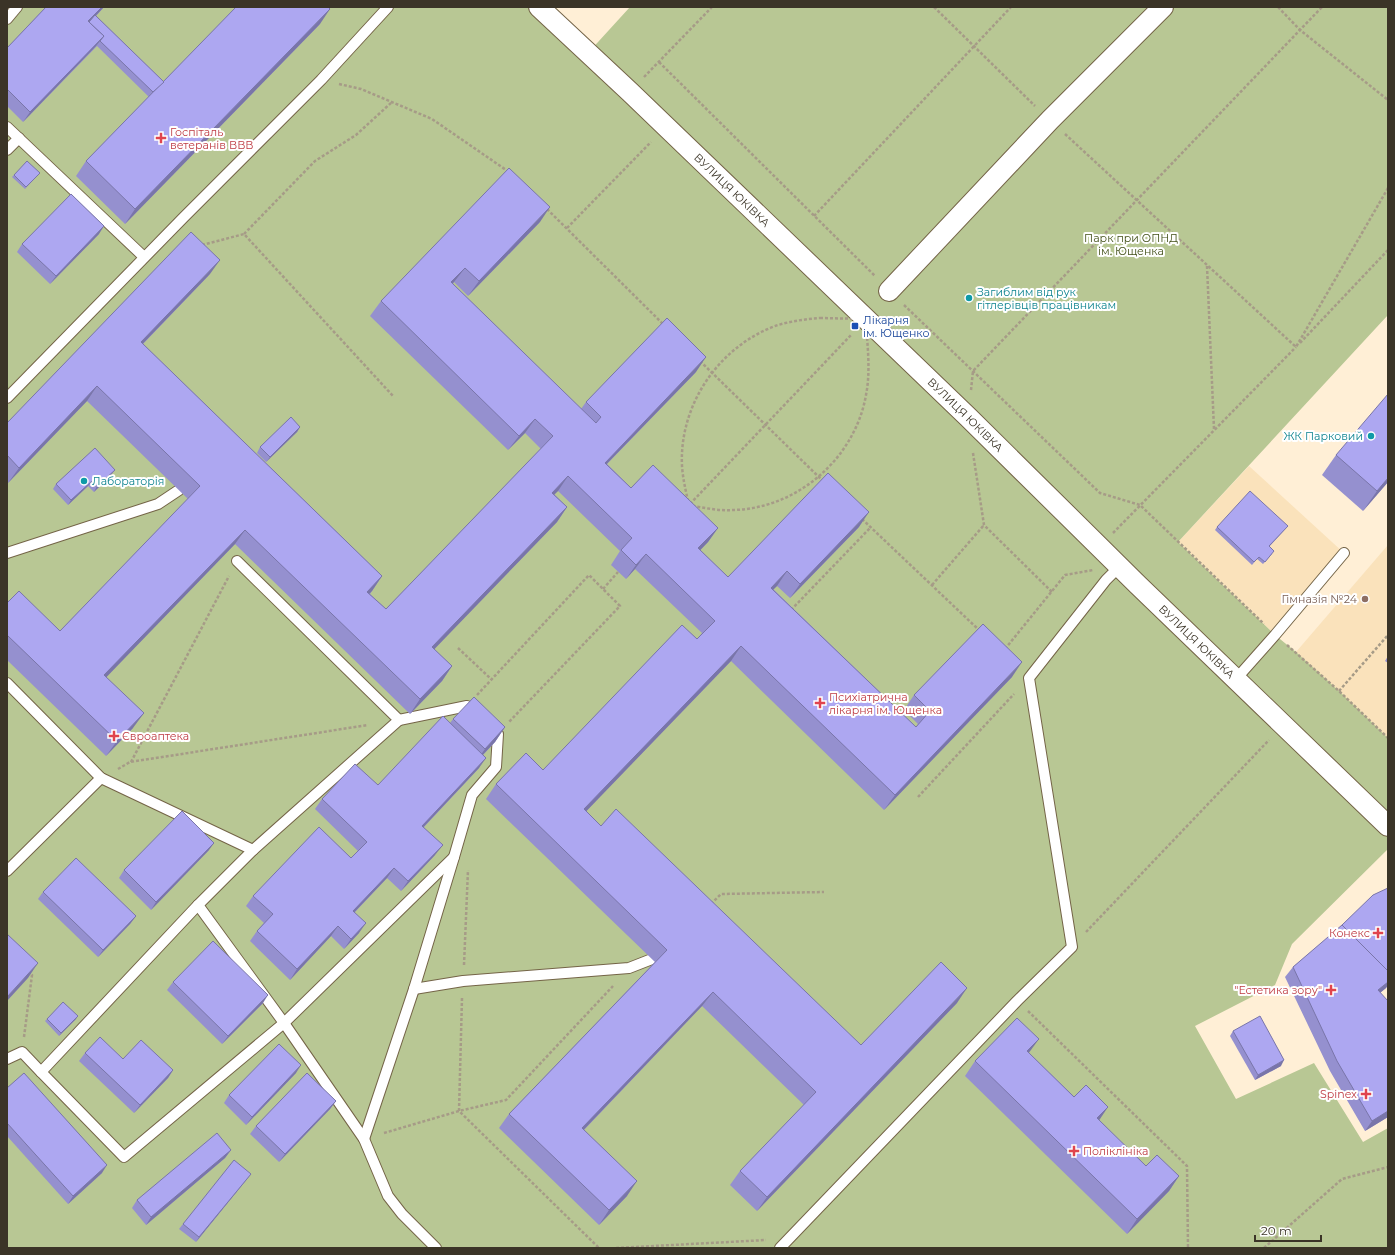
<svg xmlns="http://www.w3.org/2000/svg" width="1395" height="1255" font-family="Montserrat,sans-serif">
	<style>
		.built { fill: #fae2bb }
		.green { fill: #b8c794 }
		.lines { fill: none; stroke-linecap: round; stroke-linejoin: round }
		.lane-casing { stroke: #746447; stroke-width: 12 }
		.street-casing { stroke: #746447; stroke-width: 22 }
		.path { stroke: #a69b87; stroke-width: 2.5; stroke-dasharray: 3 2; stroke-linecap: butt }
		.lane { stroke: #fff; stroke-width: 10 }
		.street { stroke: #fff; stroke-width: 20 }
		.wall { fill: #9590cf }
		.shaded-wall { fill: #7975a9 }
		.building { fill: #ada7f1; stroke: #7975a9 }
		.health-dot { fill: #e0444e; stroke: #fff; stroke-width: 1.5 }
		.culture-dot { fill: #0f9aa8; stroke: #fff; stroke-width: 1.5 }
		.transit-dot { fill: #1a4fb4; stroke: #fff; stroke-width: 1.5 }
		.education-dot { fill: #8d6e63; stroke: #fff; stroke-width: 1.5 }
		.labels { text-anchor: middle; stroke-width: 4; stroke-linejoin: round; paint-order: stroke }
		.health-label { font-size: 11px; fill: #be3a42; stroke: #fff; text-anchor: start }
		.street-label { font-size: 11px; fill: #3b3427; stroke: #fff }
		.park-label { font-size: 11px; fill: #425018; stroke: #fff }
		.culture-label { font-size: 11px; fill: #0d838f; stroke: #fff; text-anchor: start }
		.transit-label { font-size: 11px; fill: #164399; stroke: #fff; text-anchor: start }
		.education-label { font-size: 11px; fill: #785e54; stroke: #fff; text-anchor: end }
	</style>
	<rect width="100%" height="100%" fill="#ffefd6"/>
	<g class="built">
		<polygon points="1249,466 1344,553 1275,635 1178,542"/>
		<polygon points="1388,545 1388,738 1296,652"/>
	</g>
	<polygon class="green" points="17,7 539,7 588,53 630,7 1388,7 1388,315 1178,542 1275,635 1296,652 1339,691 1388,738 1388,849 1292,944 1275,985 1195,1026 1236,1099 1314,1063 1363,1142 1388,1128 1388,1248 7,1248 7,19"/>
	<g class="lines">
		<g class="lane-casing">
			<g id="lane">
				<polyline points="7,19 17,7"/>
				<polyline points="7,127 144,257"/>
				<polyline points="7,150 19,138"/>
				<polyline points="7,398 183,218 321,80 388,7"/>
				<polyline points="7,553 158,504 179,490"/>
				<polyline points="237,561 399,720 253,850 198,905 284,1023 364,1139 388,1196 402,1214 436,1248"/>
				<polyline points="1236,679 1275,635 1344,553"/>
				<polyline points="7,683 101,778 253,850"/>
				<polyline points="399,720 467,706 475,713"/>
				<polyline points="7,871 101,778"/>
				<polyline points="198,905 41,1072 124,1157 284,1023 454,857"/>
				<polyline points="414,989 463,981 629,968 652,959"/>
				<polyline points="7,1059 22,1052 41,1072"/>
				<polyline points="364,1139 414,989 454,857 472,795 496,767 498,734 491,728"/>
				<polyline points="780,1248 1017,1001 1072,947 1029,678 1106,580 1119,567"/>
			</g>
		</g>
		<g class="street-casing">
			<g id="street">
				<path id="s1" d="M539,7L630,92L968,417L1138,585L1388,826"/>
				<polyline points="889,291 1050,120 1163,7"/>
			</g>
		</g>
		<g class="path">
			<polyline points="934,7 1035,106"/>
			<polyline points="1278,7 1300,30 1388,100"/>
			<polyline points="659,62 875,276"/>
			<polyline points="644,77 712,7"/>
			<polyline points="339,84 361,89 432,119 509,172"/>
			<polyline points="1065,134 1296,347 1388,188"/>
			<polyline points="547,209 664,325"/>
			<polyline points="814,216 1011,7"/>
			<polyline points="567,228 651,142"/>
			<polyline points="244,234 315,161 356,135 392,102"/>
			<polyline points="202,245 244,234 393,396"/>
			<polyline points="1207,266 1214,429"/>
			<polyline points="904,305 1100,493 1140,505 1264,624"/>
			<path d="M820,318L866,319C867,344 871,370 866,395C855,458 798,508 734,510C719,511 704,508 689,505C686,492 683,480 682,466C679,404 720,345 778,325C792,321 806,319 820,318Z"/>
			<polyline points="1300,343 1388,250"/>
			<polyline points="700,361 824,482"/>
			<polyline points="971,390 973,371 1322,7"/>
			<polyline points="973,453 984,525 1052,592"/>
			<polyline points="690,504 852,334"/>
			<polyline points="862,519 980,631"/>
			<polyline points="1113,533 1296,347"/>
			<polyline points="932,585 984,525"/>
			<polyline points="603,589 618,572"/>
			<polyline points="791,610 871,527"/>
			<polyline points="1287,645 1339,691 1388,738"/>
			<polyline points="458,648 491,679"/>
			<polyline points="1005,649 1065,575 1093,570"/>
			<polyline points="1339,691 1388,635"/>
			<polyline points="477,695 589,575 620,606 508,723"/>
			<polyline points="131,762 229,576"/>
			<polyline points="118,769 130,762 368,725"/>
			<polyline points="918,797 1014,694"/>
			<polyline points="711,904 721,894 824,892"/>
			<polyline points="1086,932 1269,740"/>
			<polyline points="464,965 468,870"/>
			<polyline points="462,998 459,1111 599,1248"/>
			<polyline points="1028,1011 1187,1166 1188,1248"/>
			<polyline points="24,1037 32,975 30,973"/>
			<polyline points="384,1133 459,1111 506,1100 613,986"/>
			<polyline points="616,1248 766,1240"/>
			<polyline points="1264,1248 1342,1179 1388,1167"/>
		</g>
		<use href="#lane" class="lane"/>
		<use href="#street" class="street"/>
	</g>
	<g class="wall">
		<polygon points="46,7 104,7 96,16 164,82 320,24 125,224 76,176 86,161 149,97 97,46 23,122 7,106 7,48"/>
		<polygon points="40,173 25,189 12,177 14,175"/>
		<polygon points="540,222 468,296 454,282 453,284 581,409 586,402 696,372 607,464 631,488 718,528 708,542 700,550 728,577 859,527 790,598 777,586 773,589 916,727 918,724 904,710 914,695 1012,677 884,810 731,661 586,811 601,826 861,1045 957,1003 757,1211 730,1185 740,1171 804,1105 702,1006 584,1130 627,1196 599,1225 499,1128 509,1114 655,962 486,799 496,784 543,770 697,639 702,633 635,569 626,579 611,565 620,551 558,491 554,494 567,507 557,522 434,649 452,666 442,681 410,714 235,544 106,677 133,728 106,756 7,660 7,603 60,631 188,499 87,401 8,483 7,481 7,423 210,274 143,344 382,576 370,594 386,609 541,449 525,433 508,450 370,316 381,301"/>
		<polygon points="99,234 50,284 17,252 22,244"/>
		<polygon points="300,427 297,432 266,462 257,453 260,447"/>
		<polygon points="1336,455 1388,482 1363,511 1322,475"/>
		<polygon points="111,475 94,492 88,486 68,505 53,489 56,484"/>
		<polygon points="1288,526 1269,547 1272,554 1263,564 1257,559 1252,565 1215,530 1217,527"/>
		<polygon points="1388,656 1388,663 1385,661"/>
		<polygon points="453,719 505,727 495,742 483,755 479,768 424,827 435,855 401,891 387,878 355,912 359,933 344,949 331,936 290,980 250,941 257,931 264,923 246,906 253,896 351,858 358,851 315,809 322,799 378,785 450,723"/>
		<polygon points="209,850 151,910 119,878 124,870"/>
		<polygon points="1388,888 1388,985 1386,988 1380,993 1388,1117 1365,1131 1330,1071 1285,977 1293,967"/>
		<polygon points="43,892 136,916 130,924 98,957 38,899"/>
		<polygon points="173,982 263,1003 222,1044 167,990"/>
		<polygon points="47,1019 76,1019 59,1036 45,1021"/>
		<polygon points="1233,1031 1281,1066 1255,1080 1230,1036"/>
		<polygon points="85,1053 123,1059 173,1070 168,1078 134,1113 79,1061"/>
		<polygon points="1029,1053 1146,1166 1179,1176 1169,1191 1127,1234 965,1076 975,1061"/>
		<polygon points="296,1073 246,1125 224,1103 229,1095"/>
		<polygon points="7,1088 102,1173 68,1204 7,1136"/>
		<polygon points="336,1101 330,1109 279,1162 250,1134 256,1126"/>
		<polygon points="231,1150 225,1158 146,1225 132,1208 137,1200"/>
		<polygon points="251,1174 196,1242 179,1229 183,1224"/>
	</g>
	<g class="shaded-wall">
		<polygon points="102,7 104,7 85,27 88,21"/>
		<polygon points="330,9 320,24 125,224 135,209"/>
		<polygon points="104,36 96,46 23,122 30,112"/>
		<polygon points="550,207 540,222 468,296 479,281"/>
		<polygon points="104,226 99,234 50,284 56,276"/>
		<polygon points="220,260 210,274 130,357 141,342"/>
		<polygon points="465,268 454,282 440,297 451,282"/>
		<polygon points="706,357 696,372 594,477 605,463"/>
		<polygon points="97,386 87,401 8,483 19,468"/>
		<polygon points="535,419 525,433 508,450 519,436"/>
		<polygon points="300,427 297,432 266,462 270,457"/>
		<polygon points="115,470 111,475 94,492 97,486"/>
		<polygon points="568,476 558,491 542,507 552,493"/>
		<polygon points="1388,478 1388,482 1363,511 1377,491"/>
		<polygon points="92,481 88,486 68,505 71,500"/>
		<polygon points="567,507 557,522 422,662 432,647"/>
		<polygon points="869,512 859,527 790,598 800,584"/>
		<polygon points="718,528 708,542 688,563 698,548"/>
		<polygon points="245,530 235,544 94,690 104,675"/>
		<polygon points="646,554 635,569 626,579 636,565"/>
		<polygon points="787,571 777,586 761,602 771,588"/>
		<polygon points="382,576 372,591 357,606 367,592"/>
		<polygon points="741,646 731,661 574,824 584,809"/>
		<polygon points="1022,662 1012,677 884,810 895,795"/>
		<polygon points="452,666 442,681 410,714 420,699"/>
		<polygon points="144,713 133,728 106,756 117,741"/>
		<polygon points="505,727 495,742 475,763 485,749"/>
		<polygon points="486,758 479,768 415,836 422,826"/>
		<polygon points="214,843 209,850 151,910 156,902"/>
		<polygon points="443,845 435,855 401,891 408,881"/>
		<polygon points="394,868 387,878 346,921 353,911"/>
		<polygon points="136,916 130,924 98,957 103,950"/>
		<polygon points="366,923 359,933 344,949 351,939"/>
		<polygon points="338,926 331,936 290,980 297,969"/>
		<polygon points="38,963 28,978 7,1001 7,997"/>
		<polygon points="1388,982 1388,985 1386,988 1371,1000 1378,990"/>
		<polygon points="967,988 957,1003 757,1211 767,1197"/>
		<polygon points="713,992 702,1006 572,1142 582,1128"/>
		<polygon points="268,995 263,1003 222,1044 228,1036"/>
		<polygon points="78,1016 76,1019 59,1036 61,1033"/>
		<polygon points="1039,1039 1028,1054 1027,1051"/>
		<polygon points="1284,1060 1281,1066 1255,1080 1258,1075"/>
		<polygon points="301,1065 296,1073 246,1125 252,1117"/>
		<polygon points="173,1070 168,1078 134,1113 140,1105"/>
		<polygon points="336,1101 330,1109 279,1162 285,1154"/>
		<polygon points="1108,1107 1098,1122 1097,1118"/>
		<polygon points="1388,1111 1388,1117 1365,1131 1372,1121"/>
		<polygon points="231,1150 225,1158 146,1225 151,1217"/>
		<polygon points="107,1165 102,1173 68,1204 73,1196"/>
		<polygon points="251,1174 247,1179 196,1242 199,1237"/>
		<polygon points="1179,1176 1169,1191 1127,1234 1137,1219"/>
		<polygon points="637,1181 627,1196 599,1225 609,1210"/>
	</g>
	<g class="building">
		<polygon points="46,7 102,7 88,21 104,36 30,112 7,89 7,48"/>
		<polygon points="236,7 328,7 330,9 135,209 86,161"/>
		<polygon points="95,15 164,82 153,92 100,41 104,36 89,22"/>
		<polygon points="27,161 40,173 26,187 14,175"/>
		<polygon points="509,168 550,207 479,281 465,268 451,282 596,423 601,417 586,402 667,318 706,357 605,463 631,488 653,465 718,528 698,548 728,577 828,473 869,512 800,584 787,571 771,588 916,727 930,711 914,695 983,624 1022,662 895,795 741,646 584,809 601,826 616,809 861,1045 941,962 967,988 767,1197 740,1171 816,1092 713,992 582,1128 637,1181 609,1210 509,1114 667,950 496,784 526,753 543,770 682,625 697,639 715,621 646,554 636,565 621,550 632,538 568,476 552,493 567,507 432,647 452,666 420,699 245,530 104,675 144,713 117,741 7,635 7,603 19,591 60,631 200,486 97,386 19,468 7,455 7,423 191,232 220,260 141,342 382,576 367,592 386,609 553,436 535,419 519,436 381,301"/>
		<polygon points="71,194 104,226 56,276 22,244"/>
		<polygon points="1388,394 1388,478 1377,491 1336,455"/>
		<polygon points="291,417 300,427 270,457 260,447"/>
		<polygon points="95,448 115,470 97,486 92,481 71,500 56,484"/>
		<polygon points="1250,491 1288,526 1269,546 1274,551 1265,562 1259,557 1254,562 1217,527"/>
		<polygon points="474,697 505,727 485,749 453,719"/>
		<polygon points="443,716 486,758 422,826 443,845 408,881 394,868 353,911 366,923 351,939 338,926 297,969 257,931 273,914 253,896 319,827 351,858 367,842 322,799 355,764 378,785"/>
		<polygon points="182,811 214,843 156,902 124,870"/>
		<polygon points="76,858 136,916 103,950 43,892"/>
		<polygon points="1388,888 1388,969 1387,970 1342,925 1373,895"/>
		<polygon points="1342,925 1388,971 1388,982 1378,990 1388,1001 1388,1111 1372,1121 1337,1061 1293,967"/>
		<polygon points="7,934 38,963 7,997"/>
		<polygon points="213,941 268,995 228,1036 173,982"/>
		<polygon points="63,1002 78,1016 61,1033 47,1019"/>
		<polygon points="1260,1016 1284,1060 1258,1075 1233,1031"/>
		<polygon points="1017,1018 1039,1039 1027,1051 1074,1097 1086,1085 1108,1107 1097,1118 1146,1166 1157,1155 1179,1176 1137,1219 975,1061"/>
		<polygon points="100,1037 123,1059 141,1040 173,1070 140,1105 85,1053"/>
		<polygon points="279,1044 301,1065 252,1117 229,1095"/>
		<polygon points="24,1073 107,1165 73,1196 7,1123 7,1088"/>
		<polygon points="307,1073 336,1101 285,1154 256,1126"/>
		<polygon points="217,1133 231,1150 151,1217 137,1200"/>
		<polygon points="234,1160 251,1174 199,1237 183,1224"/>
	</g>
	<g class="health-dot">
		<path d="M159 132h4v4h4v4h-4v4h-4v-4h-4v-4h4z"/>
		<path d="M818 697h4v4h4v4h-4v4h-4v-4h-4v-4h4z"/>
		<path d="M112 730h4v4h4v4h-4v4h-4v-4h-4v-4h4z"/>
		<path d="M1376 927h4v4h4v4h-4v4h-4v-4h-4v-4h4z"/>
		<path d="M1329 984h4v4h4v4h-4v4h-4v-4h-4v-4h4z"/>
		<path d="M1364 1088h4v4h4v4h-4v4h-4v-4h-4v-4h4z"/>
		<path d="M1072 1145h4v4h4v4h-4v4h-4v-4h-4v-4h4z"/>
	</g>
	<g class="culture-dot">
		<circle cx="969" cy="298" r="4"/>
		<circle cx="1371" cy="436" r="4"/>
		<circle cx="84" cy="481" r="4"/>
	</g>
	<rect class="transit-dot" x="851" y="322" width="8" height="8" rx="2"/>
	<circle class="education-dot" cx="1365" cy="599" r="4"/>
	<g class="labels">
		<g class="health-label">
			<text x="170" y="136">Госпіталь<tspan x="170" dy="13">ветеранів ВВВ</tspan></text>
			<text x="829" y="701">Психіатрична<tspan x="829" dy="13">лікарня ім. Ющенка</tspan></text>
			<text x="122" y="740">Євроаптека</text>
			<text x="1370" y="937" text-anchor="end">Конекс</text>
			<text x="1322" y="994" text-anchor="end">"Естетика зору"</text>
			<text x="1357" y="1098" text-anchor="end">Spinex</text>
			<text x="1083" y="1155">Поліклініка</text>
		</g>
		<g class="street-label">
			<text dy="4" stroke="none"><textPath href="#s1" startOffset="266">ВУЛИЦЯ ЮКІВКА</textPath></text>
			<text dy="4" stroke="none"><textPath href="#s1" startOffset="590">ВУЛИЦЯ ЮКІВКА</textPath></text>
			<text dy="4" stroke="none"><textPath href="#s1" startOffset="914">ВУЛИЦЯ ЮКІВКА</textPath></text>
		</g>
		<g class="park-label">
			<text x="1131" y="242">Парк при ОПНД<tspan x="1131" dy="13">ім. Ющенка</tspan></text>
		</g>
		<g class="culture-label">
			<text x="977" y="296">Загиблим від рук<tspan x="977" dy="13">гітлерівців працівникам</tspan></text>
			<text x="1363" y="440" text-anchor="end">ЖК Парковий</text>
			<text x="92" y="485">Лабораторія</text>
		</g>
		<g class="transit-label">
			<text x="863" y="324">Лікарня<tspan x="863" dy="13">ім. Ющенко</tspan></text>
		</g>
		<g class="education-label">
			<text x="1357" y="603">Гімназія №24</text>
		</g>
	</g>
	<rect width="1395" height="1255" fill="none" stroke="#3b3427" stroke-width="16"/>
	<path d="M1255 1235v6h66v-6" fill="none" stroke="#3b3427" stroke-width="2"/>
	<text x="1261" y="1235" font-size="12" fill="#3b3427" stroke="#ffffff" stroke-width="3" paint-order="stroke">20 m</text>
</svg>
